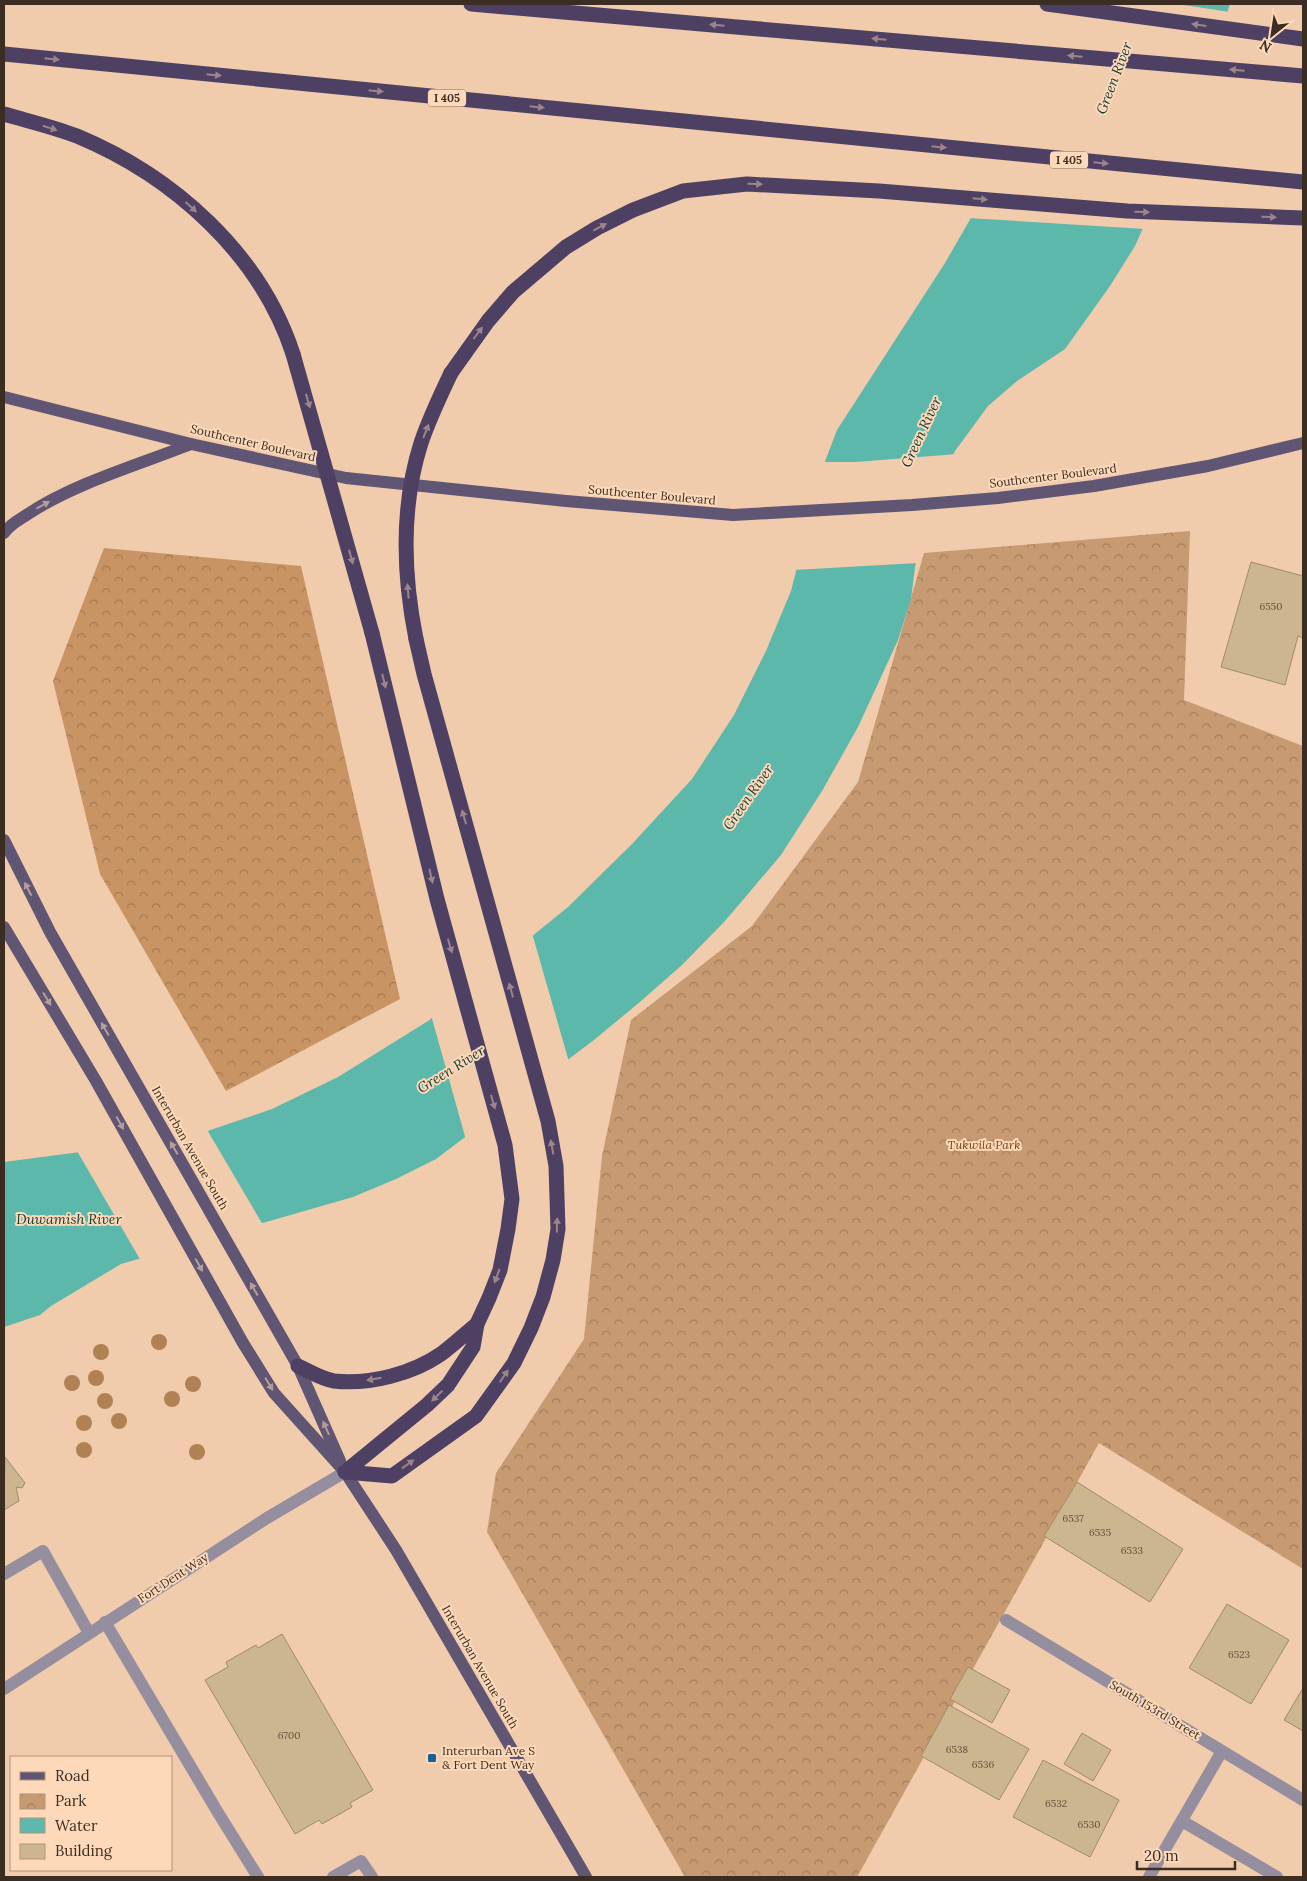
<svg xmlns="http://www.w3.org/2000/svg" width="1307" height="1881" font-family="Lora,serif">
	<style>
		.forest { fill: url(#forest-crowns) }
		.park { fill: url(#park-crowns) }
		.water { fill: #5cb8aa }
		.pier { fill: #f0cbac }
		.building { fill: #ccb68f; stroke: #a08b65 }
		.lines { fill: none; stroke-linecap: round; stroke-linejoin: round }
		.minor { stroke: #948e9f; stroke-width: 12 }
		.major { stroke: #605573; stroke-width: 12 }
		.highway { stroke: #4e4063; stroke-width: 15 }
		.highway-bridge { stroke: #4e4063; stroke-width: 15 }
		.tree { fill: #af8153 }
		.oneway { fill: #9d848a }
		.oneway2 { fill: #b69d9a }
		.poi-dot { fill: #106394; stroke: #fdd8b9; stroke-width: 2 }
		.labels { text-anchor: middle; stroke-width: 4; stroke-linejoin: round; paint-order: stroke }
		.number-label { font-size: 10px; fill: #5f4f3c }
		.shield { fill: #fdd8b9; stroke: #75604f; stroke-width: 1 }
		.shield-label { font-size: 11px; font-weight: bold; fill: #3b2d21 }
		.street-label { font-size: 12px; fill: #3b2d21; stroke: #fdd8b9 }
		.park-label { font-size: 12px; font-style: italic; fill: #79450a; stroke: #fdd8b9 }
		.poi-label { font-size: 12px; fill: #3b2d21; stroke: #fdd8b9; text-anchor: start }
		.water-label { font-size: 14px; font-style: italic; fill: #103c36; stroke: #fdd8b9 }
	</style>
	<defs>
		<pattern id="forest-crowns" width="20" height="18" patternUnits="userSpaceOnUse" patternTransform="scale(1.25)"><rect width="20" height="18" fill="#c99464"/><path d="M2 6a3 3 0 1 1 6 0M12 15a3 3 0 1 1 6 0" fill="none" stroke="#a47952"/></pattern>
		<pattern id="park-crowns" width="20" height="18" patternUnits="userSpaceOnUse" patternTransform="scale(1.25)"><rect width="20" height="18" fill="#c79a72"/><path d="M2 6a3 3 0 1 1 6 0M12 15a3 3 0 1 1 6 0" fill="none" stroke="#a37e5d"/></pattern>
	</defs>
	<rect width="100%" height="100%" fill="#f0cbac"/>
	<polygon class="forest" points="104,548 301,566 400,999 226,1091 100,874 53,681"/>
	<polygon class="park" points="1190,531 1184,700 1303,746 1303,1569 1099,1443 857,1877 685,1877 487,1532 496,1473 584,1339 602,1156 631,1020 752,926 858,782 924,553"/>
	<polygon class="water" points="1063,4 1230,4 1211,63 1176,154 1135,246 1110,286 1065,349 1017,381 988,406 955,451 923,521 916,560 911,599 898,640 858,727 822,791 781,855 725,921 682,965 641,1001 594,1040 436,1159 396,1179 353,1197 121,1264 51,1306 40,1315 4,1327 4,1162 187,1138 272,1109 338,1077 428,1021 568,907 632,844 692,779 734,715 766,651 791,591 821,472 837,430 945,263 1003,162 1042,70"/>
	<g class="pier">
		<polygon points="1060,4 1177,4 1230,12 1199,105 1145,229 968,218 1001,161 1039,69"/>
		<polygon points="957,454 926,522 918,563 794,570 822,462 856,462"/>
		<polygon points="532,933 569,1062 466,1140 431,1015"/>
		<polygon points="206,1128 263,1225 141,1261 77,1151 186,1135"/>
	</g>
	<g class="building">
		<polygon points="1251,562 1303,576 1303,638 1298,636 1285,685 1221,667"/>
		<polygon points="5,1457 25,1483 22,1488 16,1487 19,1501 4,1510"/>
		<polygon points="1077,1482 1183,1549 1150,1602 1044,1536"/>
		<polygon points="1227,1604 1289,1640 1251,1704 1189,1668"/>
		<polygon points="282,1634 373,1790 350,1803 352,1807 322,1824 319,1820 295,1834 205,1680 228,1667 226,1662 256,1645 258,1648"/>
		<polygon points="968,1667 1010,1690 992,1723 950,1699"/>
		<polygon points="1303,1688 1303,1731 1284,1720"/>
		<polygon points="949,1705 1029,1749 999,1800 921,1756"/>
		<polygon points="1082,1733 1111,1750 1093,1781 1064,1764"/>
		<polygon points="1043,1760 1119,1800 1090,1857 1013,1817"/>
	</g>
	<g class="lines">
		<g class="minor">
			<polyline points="4,1574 43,1551 89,1633"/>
			<polyline points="1006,1620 1303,1800"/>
			<polyline points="105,1622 217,1811 258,1877"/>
			<polyline points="4,1689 267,1518 345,1472"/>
			<polyline points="1182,1821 1277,1877"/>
			<polyline points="333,1877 361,1861 372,1877"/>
			<polyline points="1149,1877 1222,1751"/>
		</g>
		<g class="major">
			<polyline points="4,397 191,444 346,478 566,501 733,515 912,505 998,498 1094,486 1208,466 1303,443"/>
			<path d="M4,533C10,524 19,520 28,514C75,483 138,465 191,444"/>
			<polyline points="4,840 50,932 298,1366 340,1461"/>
			<polyline points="4,927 96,1081 243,1343 274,1393 345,1472 396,1550 586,1877"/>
		</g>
		<g class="highway">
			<polyline points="471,4 1303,76"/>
			<polyline points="1047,4 1303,39"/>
			<polyline points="4,54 1303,182"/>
			<path d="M4,114C28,121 54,127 77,136C173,176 260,253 293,354"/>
			<polyline points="451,373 488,321 513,292 566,247 597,228 633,210 683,191 747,184 879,191 1127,211 1303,218"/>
			<path d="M298,1366C309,1371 322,1379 334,1381C369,1385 412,1374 441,1354C453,1345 465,1334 477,1324"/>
			<polyline points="345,1472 392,1476 476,1416 514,1363 531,1328 543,1297 553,1260 558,1229 556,1166 548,1121 424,674 416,639"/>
			<polyline points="345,1472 427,1405 448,1385 473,1347 477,1324 489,1298 500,1270 508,1229 512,1199 505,1145 437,899 372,633"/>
		</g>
		<g class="highway-bridge">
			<polyline points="293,354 372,633"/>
			<path d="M416,639C403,574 401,506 421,443C429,419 440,396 451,373"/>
		</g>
	</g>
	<g class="tree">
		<circle cx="159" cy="1342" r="8"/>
		<circle cx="101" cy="1352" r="8"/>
		<circle cx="96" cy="1378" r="8"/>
		<circle cx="72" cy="1383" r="8"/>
		<circle cx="193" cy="1384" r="8"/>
		<circle cx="172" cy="1399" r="8"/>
		<circle cx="105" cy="1401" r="8"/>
		<circle cx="119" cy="1421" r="8"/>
		<circle cx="84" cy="1423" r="8"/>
		<circle cx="84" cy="1450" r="8"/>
		<circle cx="197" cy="1452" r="8"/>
	</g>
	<defs><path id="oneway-solid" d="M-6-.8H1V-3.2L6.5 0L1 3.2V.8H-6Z" transform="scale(1.25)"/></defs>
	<g class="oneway">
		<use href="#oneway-solid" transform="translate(717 25) rotate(-175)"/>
		<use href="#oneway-solid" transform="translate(1199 25) rotate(-172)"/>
		<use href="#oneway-solid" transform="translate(879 39) rotate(-175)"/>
		<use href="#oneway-solid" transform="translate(1075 56) rotate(-175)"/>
		<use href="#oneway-solid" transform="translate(52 59) rotate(6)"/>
		<use href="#oneway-solid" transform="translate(1237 70) rotate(-175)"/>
		<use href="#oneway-solid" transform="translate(214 75) rotate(6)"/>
		<use href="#oneway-solid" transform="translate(376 91) rotate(6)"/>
		<use href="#oneway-solid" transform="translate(537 107) rotate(6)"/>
		<use href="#oneway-solid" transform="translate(50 128) rotate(17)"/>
		<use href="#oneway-solid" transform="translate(939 147) rotate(6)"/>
		<use href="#oneway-solid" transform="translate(1101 163) rotate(6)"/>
		<use href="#oneway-solid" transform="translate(755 184) rotate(2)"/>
		<use href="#oneway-solid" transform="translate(980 199) rotate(5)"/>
		<use href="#oneway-solid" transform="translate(191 207) rotate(42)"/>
		<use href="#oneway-solid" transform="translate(1142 212) rotate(2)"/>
		<use href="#oneway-solid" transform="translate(1269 217) rotate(2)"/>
		<use href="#oneway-solid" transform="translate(600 227) rotate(-28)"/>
		<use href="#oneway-solid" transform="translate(478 333) rotate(-53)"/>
		<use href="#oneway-solid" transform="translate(308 401) rotate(74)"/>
		<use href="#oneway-solid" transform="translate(426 431) rotate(-69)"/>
		<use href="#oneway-solid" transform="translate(351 557) rotate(74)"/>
		<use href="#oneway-solid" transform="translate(408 591) rotate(-95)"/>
		<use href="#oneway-solid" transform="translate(384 681) rotate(76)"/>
		<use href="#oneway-solid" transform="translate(464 817) rotate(-106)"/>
		<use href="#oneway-solid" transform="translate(431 876) rotate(77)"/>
		<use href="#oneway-solid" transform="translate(450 946) rotate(74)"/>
		<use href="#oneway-solid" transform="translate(511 990) rotate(-105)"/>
		<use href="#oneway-solid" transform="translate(493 1102) rotate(74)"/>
		<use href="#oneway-solid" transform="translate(552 1147) rotate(-100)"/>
		<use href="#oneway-solid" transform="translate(557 1225) rotate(-89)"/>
		<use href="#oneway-solid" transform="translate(497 1276) rotate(110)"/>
		<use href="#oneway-solid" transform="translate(504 1376) rotate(-56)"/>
		<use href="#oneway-solid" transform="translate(374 1379) rotate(170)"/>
		<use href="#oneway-solid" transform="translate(437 1396) rotate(136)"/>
		<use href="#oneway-solid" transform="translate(408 1464) rotate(-36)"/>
	</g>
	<g class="oneway2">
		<use href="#oneway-solid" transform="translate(43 505) rotate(-29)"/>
		<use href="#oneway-solid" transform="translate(28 889) rotate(-117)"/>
		<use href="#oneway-solid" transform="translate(47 999) rotate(59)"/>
		<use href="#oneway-solid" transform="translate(105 1029) rotate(-120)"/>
		<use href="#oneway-solid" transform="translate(120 1123) rotate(61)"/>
		<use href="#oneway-solid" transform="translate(174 1148) rotate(-120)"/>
		<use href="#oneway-solid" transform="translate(199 1265) rotate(61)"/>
		<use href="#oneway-solid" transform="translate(254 1289) rotate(-120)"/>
		<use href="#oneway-solid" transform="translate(269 1384) rotate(59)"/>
		<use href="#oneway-solid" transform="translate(326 1428) rotate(-114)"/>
	</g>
	<rect class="poi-dot" x="427" y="1753" width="10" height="10" rx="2.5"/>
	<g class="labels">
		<g class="number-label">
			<text x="1271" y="610">6550</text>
			<text x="1073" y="1522">6537</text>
			<text x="1100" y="1536">6535</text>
			<text x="1132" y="1554">6533</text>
			<text x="1239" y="1658">6523</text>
			<text x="289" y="1739">6700</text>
			<text x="957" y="1753">6538</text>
			<text x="983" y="1768">6536</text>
			<text x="1056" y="1807">6532</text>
			<text x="1089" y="1828">6530</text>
		</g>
		<g class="shield">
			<rect x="428" y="89.5" width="38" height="17" rx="4"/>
			<rect x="1050" y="151.5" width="38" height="17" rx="4"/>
		</g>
		<g class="shield-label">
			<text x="447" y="102">I 405</text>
			<text x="1069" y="164">I 405</text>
		</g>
		<g class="street-label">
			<text transform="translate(253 443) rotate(13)" y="4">Southcenter Boulevard</text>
			<text transform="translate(1053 476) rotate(-7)" y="4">Southcenter Boulevard</text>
			<text transform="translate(652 495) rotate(5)" y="4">Southcenter Boulevard</text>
			<text transform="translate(190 1148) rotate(60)" y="4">Interurban Avenue South</text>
			<text transform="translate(173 1578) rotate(-33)" y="4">Fort Dent Way</text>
			<text transform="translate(480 1667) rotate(60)" y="4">Interurban Avenue South</text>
			<text transform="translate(1155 1710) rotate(31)" y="4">South 153rd Street</text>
		</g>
		<g class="park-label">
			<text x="984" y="1149">Tukwila Park</text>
		</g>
		<g class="poi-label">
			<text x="442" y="1755">Interurban Ave S<tspan x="442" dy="14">&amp; Fort Dent Way</tspan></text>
		</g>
		<g class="water-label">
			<text transform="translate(1114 78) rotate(-69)" y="5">Green River</text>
			<text transform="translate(921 432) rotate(-65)" y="5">Green River</text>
			<text transform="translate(748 797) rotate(-55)" y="5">Green River</text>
			<text transform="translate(451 1069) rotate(-32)" y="5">Green River</text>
			<text x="69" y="1224">Duwamish River</text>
		</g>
	</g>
	<rect width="1307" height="1881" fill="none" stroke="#3b2d21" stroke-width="10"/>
	<rect x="10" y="1756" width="162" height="115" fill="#fdd8b9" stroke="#af947c"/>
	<rect x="20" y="1772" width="25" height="8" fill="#605573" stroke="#af947c"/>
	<text x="55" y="1781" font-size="15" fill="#3b2d21">Road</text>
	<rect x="20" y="1794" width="25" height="15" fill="url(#park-crowns)" stroke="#af947c"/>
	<text x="55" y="1806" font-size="15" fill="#3b2d21">Park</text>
	<rect x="20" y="1818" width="25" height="15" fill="#5cb8aa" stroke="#af947c"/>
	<text x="55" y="1831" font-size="15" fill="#3b2d21">Water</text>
	<rect x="20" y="1844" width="25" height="15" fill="#ccb68f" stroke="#af947c"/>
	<text x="55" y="1856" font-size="15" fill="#3b2d21">Building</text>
	<g transform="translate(1272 35) rotate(210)" stroke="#fdd8b9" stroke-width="4" paint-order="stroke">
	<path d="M0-4L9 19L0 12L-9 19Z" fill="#3b2d21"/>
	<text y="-8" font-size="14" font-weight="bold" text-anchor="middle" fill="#3b2d21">N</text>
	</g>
	<path d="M1137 1861v8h98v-8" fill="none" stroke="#3b2d21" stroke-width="2.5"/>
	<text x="1144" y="1861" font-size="15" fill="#3b2d21" stroke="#fdd8b9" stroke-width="4" paint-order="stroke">20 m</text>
</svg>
